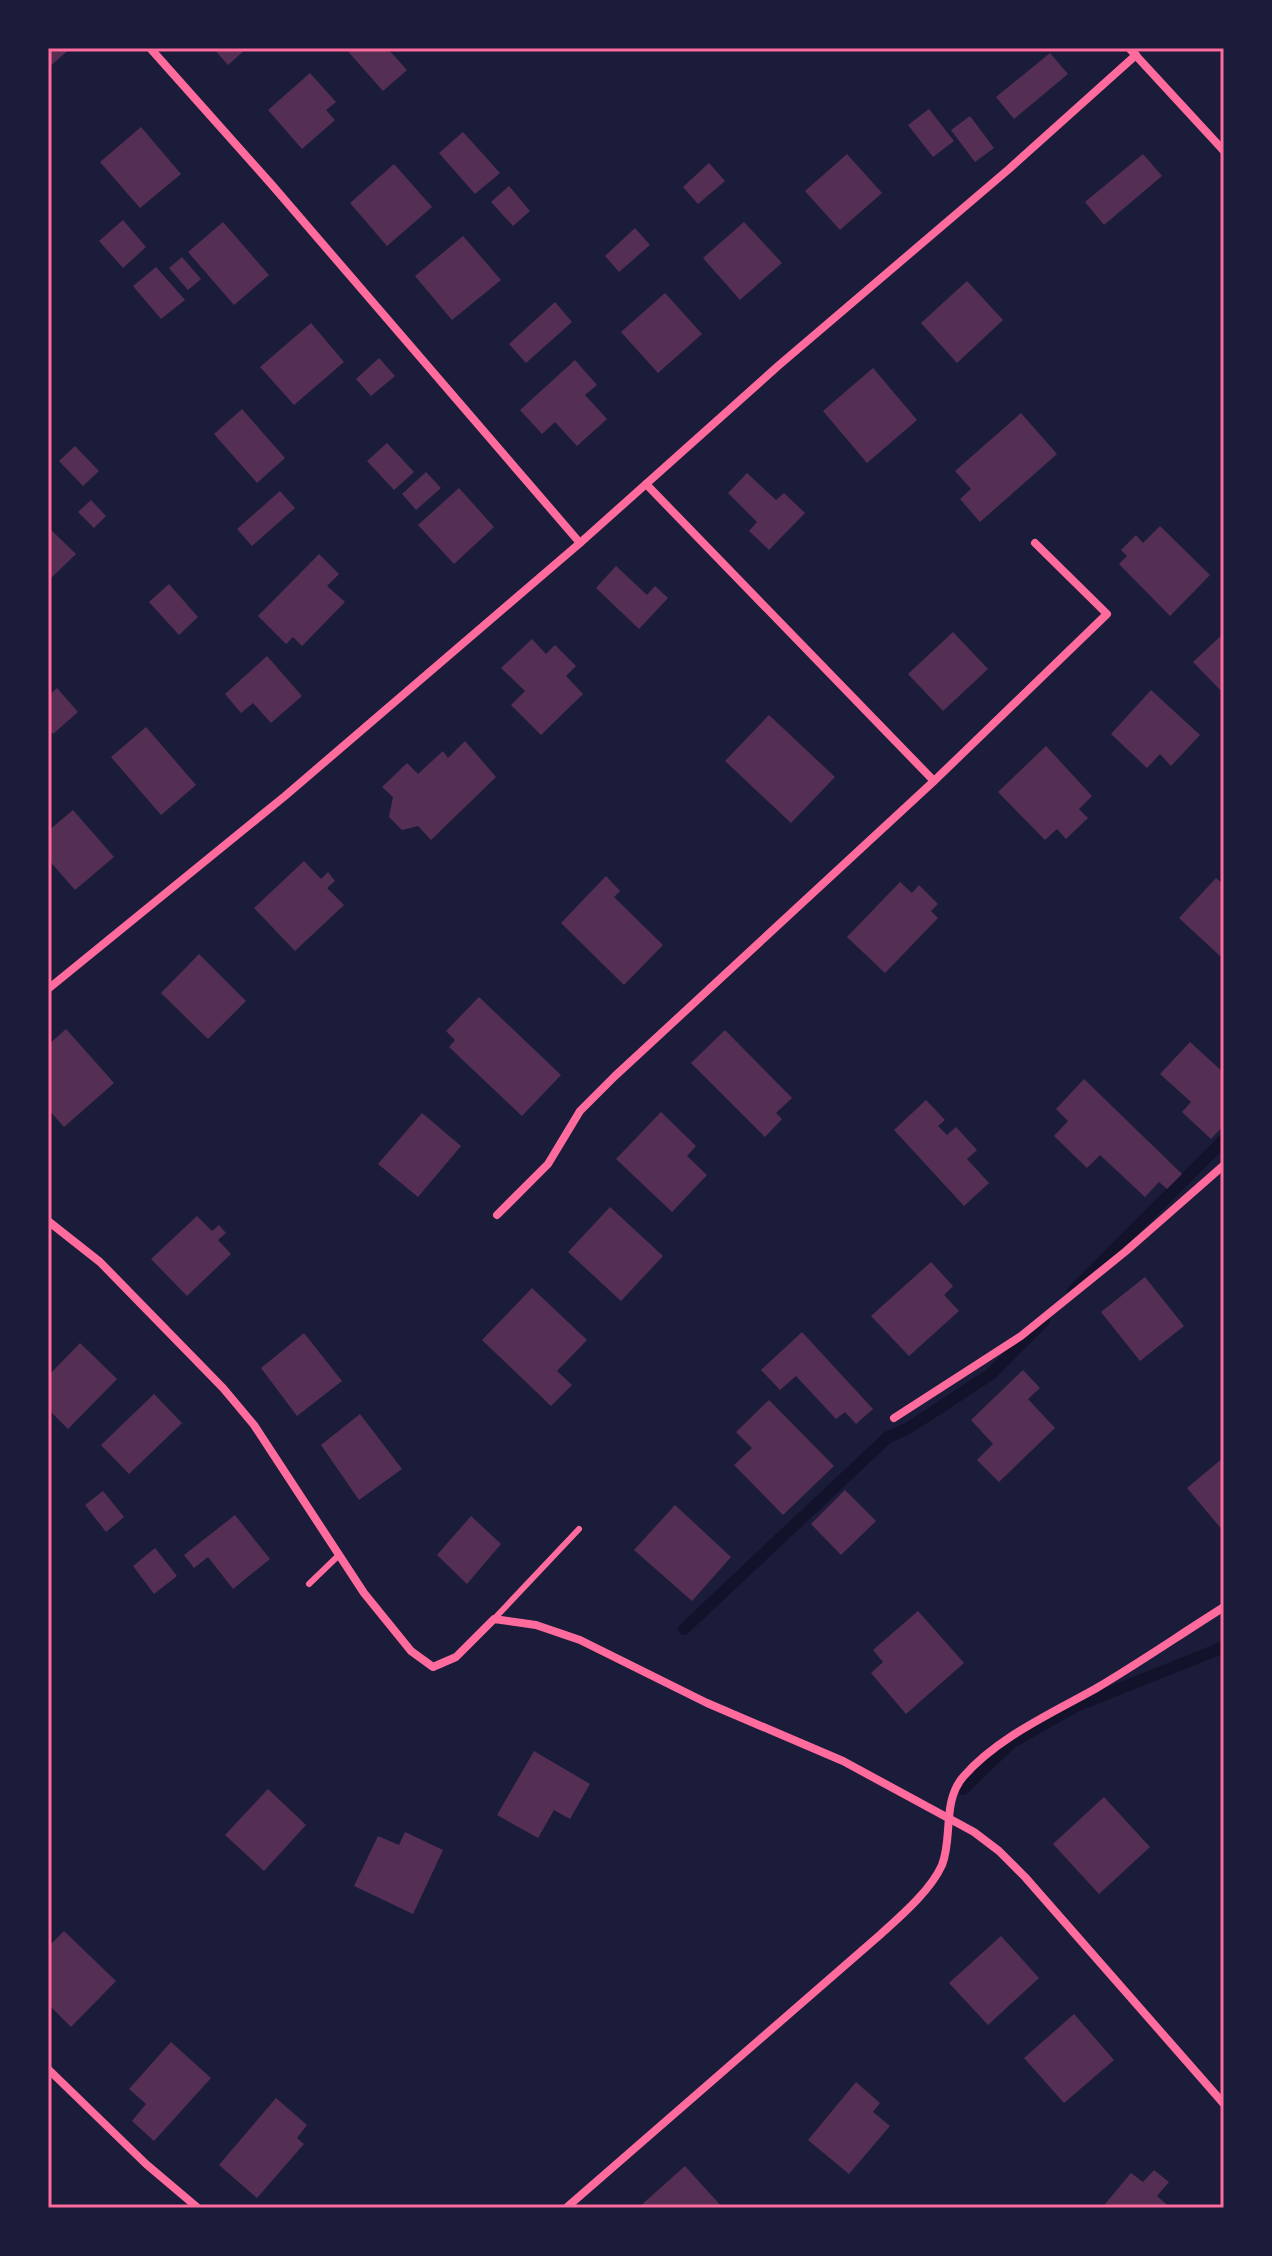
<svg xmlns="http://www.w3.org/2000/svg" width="1272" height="2256" font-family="Lato,sans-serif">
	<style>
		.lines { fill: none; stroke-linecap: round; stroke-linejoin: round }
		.stream { stroke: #12122b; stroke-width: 12 }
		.building { fill: #542f53 }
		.service { stroke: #ff6b9d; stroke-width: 6 }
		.minor { stroke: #ff6b9d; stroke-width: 8 }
		.neatline { fill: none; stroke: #ff6b9d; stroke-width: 3 }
	</style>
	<rect width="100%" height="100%" fill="#1b1b3a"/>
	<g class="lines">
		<g class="stream">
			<polyline points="1073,1291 1224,1140"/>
			<polyline points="684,1629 888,1437 907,1429 991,1374 1044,1321"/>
			<polyline points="963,1789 1012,1742 1076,1706 1224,1647"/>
		</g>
	</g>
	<g class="building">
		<polygon points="48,48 71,48 48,68"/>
		<polygon points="213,48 247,48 228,65"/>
		<polygon points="345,48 387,48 407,70 383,91"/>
		<polygon points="1050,53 1068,74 1014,119 996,97"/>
		<polygon points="310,73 336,102 326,110 335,120 302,149 268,110"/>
		<polygon points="929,109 954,141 933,157 908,125"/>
		<polygon points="970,116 994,148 975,162 951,130"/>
		<polygon points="141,127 181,174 140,208 100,162"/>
		<polygon points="463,132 500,173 475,194 439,153"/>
		<polygon points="847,154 882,193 840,230 805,191"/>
		<polygon points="1143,154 1162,176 1104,225 1085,202"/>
		<polygon points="709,163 725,181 698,204 683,187"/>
		<polygon points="394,164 432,207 387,246 350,203"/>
		<polygon points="509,186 530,211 513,226 491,202"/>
		<polygon points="123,220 146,247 123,268 99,241"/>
		<polygon points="223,222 269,275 234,305 188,252"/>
		<polygon points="744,222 782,263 740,300 703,258"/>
		<polygon points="635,228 650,245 619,272 605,256"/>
		<polygon points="463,236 501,280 452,320 415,276"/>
		<polygon points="182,257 201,279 188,290 169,268"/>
		<polygon points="156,267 185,300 161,319 133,286"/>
		<polygon points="967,281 1003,320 957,363 921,323"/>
		<polygon points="665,293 702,334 658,373 621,332"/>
		<polygon points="555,302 572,322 526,363 509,344"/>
		<polygon points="311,323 344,362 294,405 260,367"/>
		<polygon points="379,358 395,376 371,396 356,379"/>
		<polygon points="575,360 597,385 585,395 607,419 577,446 555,422 542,434 520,410"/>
		<polygon points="873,368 917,420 867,463 823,411"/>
		<polygon points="242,409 285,458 257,483 214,434"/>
		<polygon points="1021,413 1057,454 980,522 960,499 971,489 955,471"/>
		<polygon points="387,443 414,472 394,490 367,461"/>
		<polygon points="75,446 99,471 83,486 59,461"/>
		<polygon points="426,472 441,488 416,510 402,494"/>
		<polygon points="747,473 776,500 784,493 805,513 769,550 749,531 757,522 728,493"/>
		<polygon points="459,488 494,527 454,564 418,525"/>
		<polygon points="280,491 295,508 252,546 237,529"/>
		<polygon points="91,500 106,516 94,528 78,512"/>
		<polygon points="1160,526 1210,575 1170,616 1119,564 1127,556 1121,550 1136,535 1143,543"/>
		<polygon points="48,527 76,554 48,581"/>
		<polygon points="319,554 339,574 327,586 345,602 302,646 293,637 286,644 258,616"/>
		<polygon points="616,566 647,595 655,586 668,598 639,629 596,588"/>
		<polygon points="169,584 198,617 179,635 149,602"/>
		<polygon points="953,632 988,669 943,711 908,674"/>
		<polygon points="1224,633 1224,694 1193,662"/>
		<polygon points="532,639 546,654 555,645 576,666 566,676 583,694 541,735 511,705 525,691 501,668"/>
		<polygon points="267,656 302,696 271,723 253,703 241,713 225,694"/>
		<polygon points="57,688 78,712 53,734 48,728 48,696"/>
		<polygon points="1151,690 1200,735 1171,766 1160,754 1147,768 1111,734"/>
		<polygon points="769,715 835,777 791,823 725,761"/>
		<polygon points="146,727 196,785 161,815 111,757"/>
		<polygon points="465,741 496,777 431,840 418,826 402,830 389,817 393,797 382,787 407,763 418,774 443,751 448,758"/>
		<polygon points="1046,746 1092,796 1079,809 1088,818 1066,839 1057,829 1045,840 998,792"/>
		<polygon points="73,810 114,857 75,890 48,859 48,831"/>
		<polygon points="304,861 321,879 328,872 335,881 327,888 344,905 295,951 254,908"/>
		<polygon points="606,876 620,891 614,897 663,945 624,985 561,923"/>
		<polygon points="1216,878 1224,885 1224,952 1220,956 1179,918"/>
		<polygon points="900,882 912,893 919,885 938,904 931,911 938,918 885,973 847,937"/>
		<polygon points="199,954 246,1001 208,1039 161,993"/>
		<polygon points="479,997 561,1075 522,1116 449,1047 455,1040 446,1031"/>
		<polygon points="66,1029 114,1083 64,1127 48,1109 48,1045"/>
		<polygon points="725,1030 792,1098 776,1113 782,1119 765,1137 691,1063"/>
		<polygon points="1190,1042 1224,1073 1224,1125 1211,1139 1182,1112 1191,1102 1160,1074"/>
		<polygon points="1084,1079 1182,1174 1167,1189 1159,1182 1145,1197 1100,1155 1087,1168 1054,1136 1068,1121 1056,1109"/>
		<polygon points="926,1100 945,1120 938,1126 947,1135 956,1127 977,1150 967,1159 989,1183 964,1206 894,1130"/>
		<polygon points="661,1112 696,1146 687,1156 707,1175 672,1212 616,1159"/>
		<polygon points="422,1113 461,1146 418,1197 378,1164"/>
		<polygon points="610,1207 663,1256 621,1301 568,1252"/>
		<polygon points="197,1216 212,1231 219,1225 226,1233 218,1240 231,1254 187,1296 151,1259"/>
		<polygon points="931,1262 953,1286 944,1295 959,1311 909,1356 871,1316"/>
		<polygon points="1145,1277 1184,1326 1140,1361 1101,1312"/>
		<polygon points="532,1288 587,1340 557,1371 572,1385 551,1406 482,1340"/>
		<polygon points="802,1332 873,1409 856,1424 845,1412 836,1419 796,1376 780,1390 761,1370"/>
		<polygon points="304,1333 342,1381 297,1416 261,1368"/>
		<polygon points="80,1343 117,1379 68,1429 48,1409 48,1376"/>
		<polygon points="1023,1370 1040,1388 1028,1399 1055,1428 999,1482 977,1460 993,1444 971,1420"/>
		<polygon points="154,1394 182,1423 129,1474 101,1445"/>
		<polygon points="769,1400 834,1466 783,1515 734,1465 752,1448 736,1432"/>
		<polygon points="360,1414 402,1469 359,1500 321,1445"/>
		<polygon points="1224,1457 1224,1532 1187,1488"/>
		<polygon points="845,1490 876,1521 841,1555 811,1524"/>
		<polygon points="103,1491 124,1517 106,1532 85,1505"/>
		<polygon points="675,1505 731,1557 692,1601 634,1550"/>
		<polygon points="235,1515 270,1559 233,1589 208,1557 194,1568 184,1555"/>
		<polygon points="471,1516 501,1544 467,1584 437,1555"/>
		<polygon points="155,1548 177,1576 154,1594 133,1566"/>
		<polygon points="918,1611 964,1663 906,1714 871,1673 883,1662 873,1650"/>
		<polygon points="534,1751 590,1784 570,1819 554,1810 538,1838 497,1815"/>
		<polygon points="268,1789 306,1825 264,1871 225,1835"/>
		<polygon points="1104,1797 1150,1847 1099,1894 1053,1844"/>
		<polygon points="405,1832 443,1850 413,1914 354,1886 378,1836 399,1845"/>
		<polygon points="64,1931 116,1981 71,2027 48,2004 48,1947"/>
		<polygon points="1001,1936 1039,1978 988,2025 949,1983"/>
		<polygon points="1074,2014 1114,2060 1064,2103 1024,2058"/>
		<polygon points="171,2042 211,2078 154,2141 132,2121 146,2104 129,2089"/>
		<polygon points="856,2082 880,2103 873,2112 890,2126 849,2174 808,2140"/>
		<polygon points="276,2098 307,2125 297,2138 304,2144 257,2198 219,2165"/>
		<polygon points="685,2166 722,2207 638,2208"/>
		<polygon points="1154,2170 1169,2182 1157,2196 1171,2208 1109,2208 1105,2204 1131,2173 1143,2182"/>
	</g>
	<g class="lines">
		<g class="service">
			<polyline points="309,1584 339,1555"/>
			<polyline points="494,1619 579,1529"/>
		</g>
		<g class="minor">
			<polyline points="150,48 272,185 580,543"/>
			<polyline points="1129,48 1224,151"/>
			<polyline points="646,484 934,781"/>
			<polyline points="48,989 285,796 580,543 778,366 1009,169 1136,55"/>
			<polyline points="497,1215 548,1164 580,1111 615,1076 934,781 1107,614 1035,543"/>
			<polyline points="48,1221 100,1262 223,1388 254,1425 364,1593 411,1651 433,1667 456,1657 494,1619 536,1625 580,1640 707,1703 843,1761 974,1832 999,1851 1025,1877 1224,2104"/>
			<polyline points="894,1418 1021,1336 1126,1251 1224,1165"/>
			<polyline points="48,2069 146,2164 198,2208"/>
			<path d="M566,2208L881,1934C901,1916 931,1890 942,1865C953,1837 942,1802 963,1777C997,1738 1050,1714 1095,1689C1139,1663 1181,1634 1224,1607"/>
		</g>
	</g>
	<rect width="1272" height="2256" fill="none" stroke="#1b1b3a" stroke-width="100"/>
	<rect x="50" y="50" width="1172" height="2156" class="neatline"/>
</svg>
